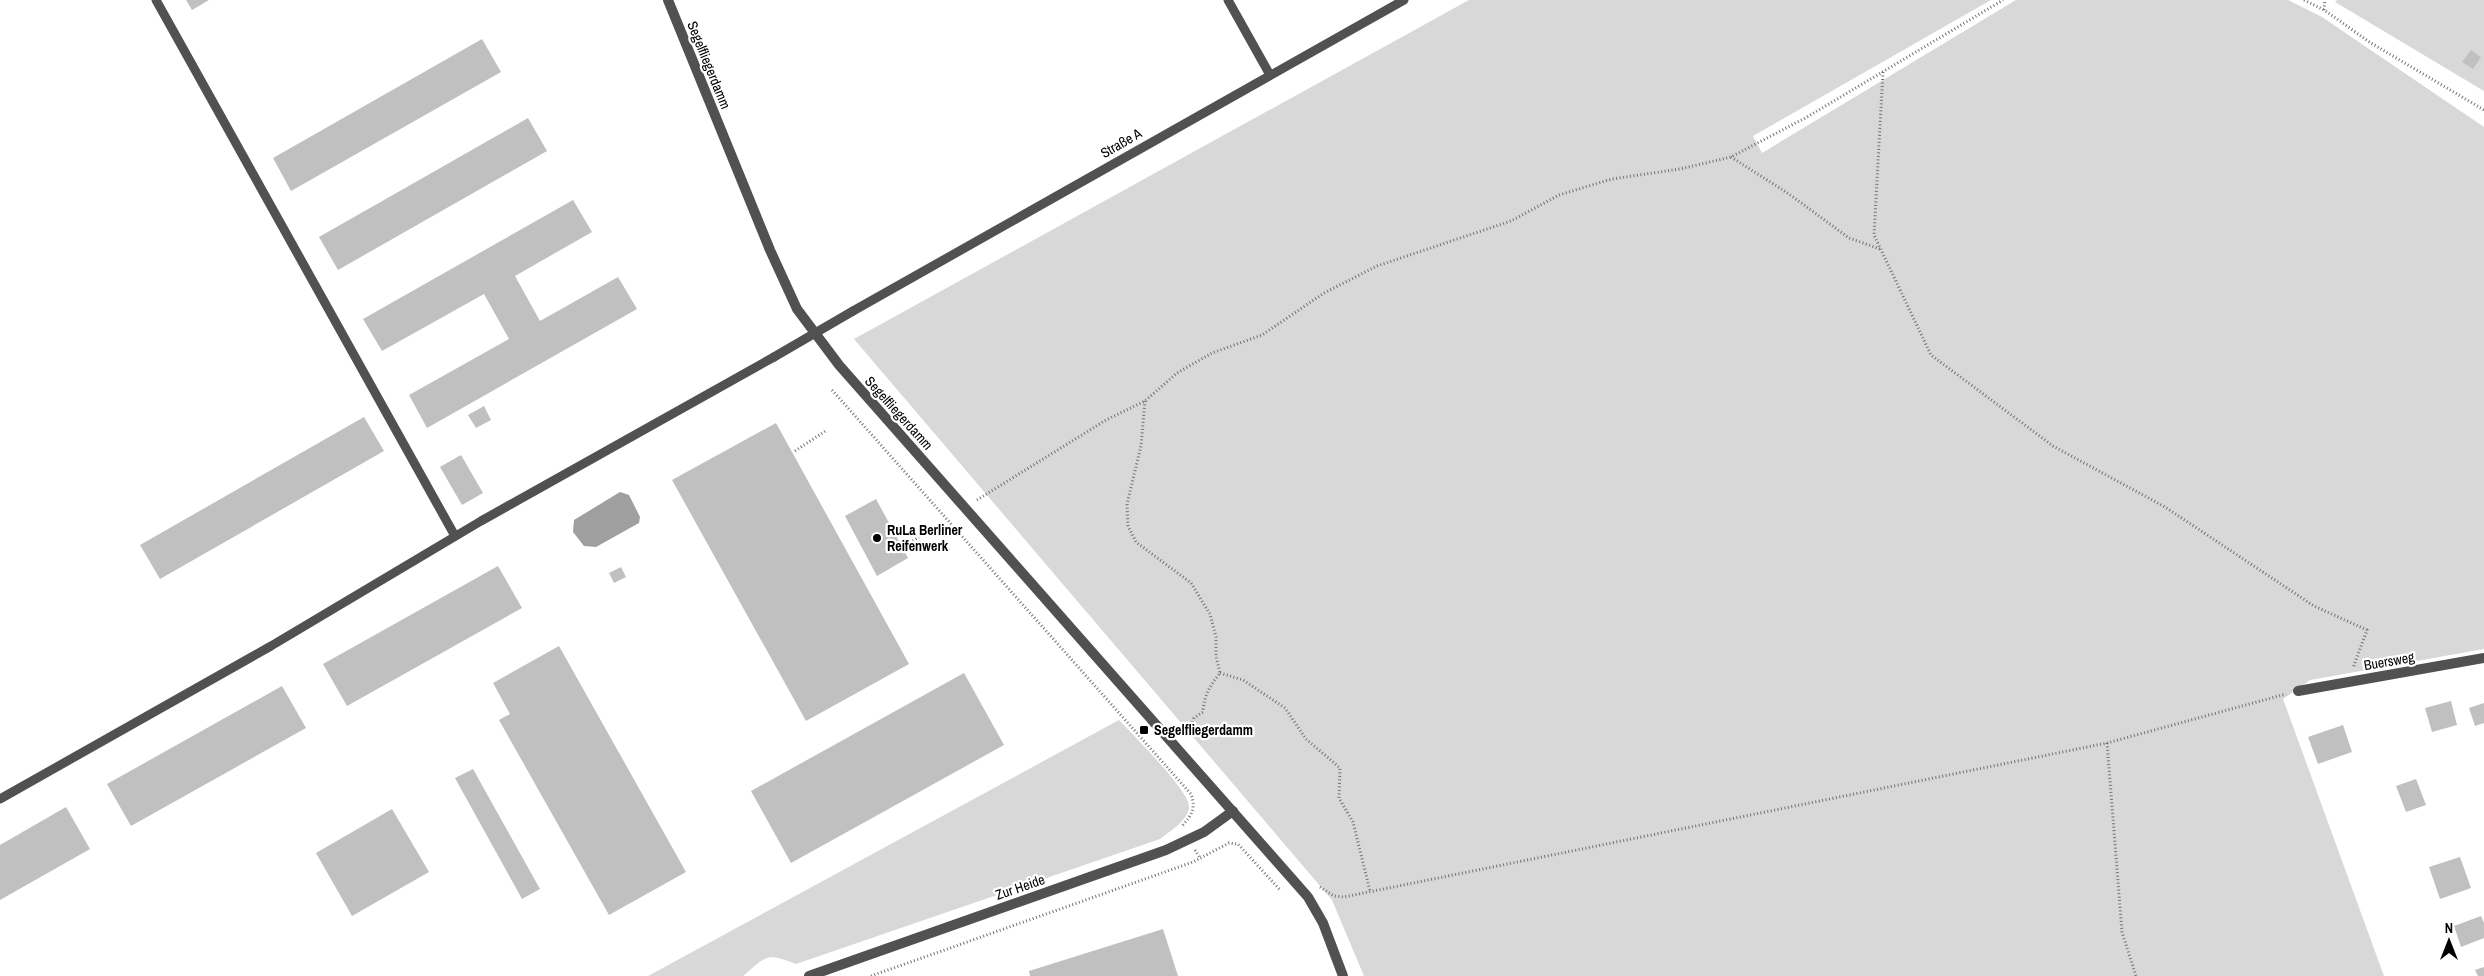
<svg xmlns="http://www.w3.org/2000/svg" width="2484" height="976" font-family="'Archivo Narrow',sans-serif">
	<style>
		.green { fill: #d8d8d8 }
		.water { fill: #9f9f9f }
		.building { fill: #c0c0c0 }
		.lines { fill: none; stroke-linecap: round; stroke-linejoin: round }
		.path { stroke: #737373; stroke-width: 3; stroke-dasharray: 1 2.5; stroke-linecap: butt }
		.service { stroke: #515151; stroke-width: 9 }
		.minor { stroke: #515151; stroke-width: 10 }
		.tertiary { stroke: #515151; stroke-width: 10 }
		.service-bridge { stroke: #515151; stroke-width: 9 }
		.poi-dot { fill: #000; stroke: #fff; stroke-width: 2 }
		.labels { text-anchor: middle; stroke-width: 4.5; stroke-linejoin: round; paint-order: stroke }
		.street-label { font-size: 14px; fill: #000; stroke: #fff }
		.poi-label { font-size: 14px; font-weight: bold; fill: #000; stroke: #fff; text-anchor: start }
	</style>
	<rect width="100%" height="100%" fill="#fff"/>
	<g class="green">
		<polygon points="1469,0 1991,0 1753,136 1762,153 2016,0 2288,0 2322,17 2484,127 2484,649 2310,680 2283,699 2384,976 1364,976 1332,900 854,339"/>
		<polygon points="2337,0 2484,0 2484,91 2335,2"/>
		<path d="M1119,720C1132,734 1192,793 1189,808C1187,821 1170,831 1160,839L796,964C766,952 767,956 743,976H648Z"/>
	</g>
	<polygon class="water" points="620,492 629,495 640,517 639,523 596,547 584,546 573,532 574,520"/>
	<g class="building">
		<polygon points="186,0 209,0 192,10"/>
		<polygon points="482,39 501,72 291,191 273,158"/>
		<polygon points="2471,50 2481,57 2473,69 2462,62"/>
		<polygon points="528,118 547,151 338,270 319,237"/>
		<polygon points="573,200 592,232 515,276 540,321 618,277 637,309 427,428 409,395 509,339 484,294 382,351 363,319"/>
		<polygon points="484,406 491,420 476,428 468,415"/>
		<polygon points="364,417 384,451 160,579 140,545"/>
		<polygon points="776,423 909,664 806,721 672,480"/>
		<polygon points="461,455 483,493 462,505 440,467"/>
		<polygon points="876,499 908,558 877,576 845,516"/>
		<polygon points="498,566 522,608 347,706 323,664"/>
		<polygon points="621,567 626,577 614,583 609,573"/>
		<polygon points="559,646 686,872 609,915 499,720 510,714 493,683"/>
		<polygon points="964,673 1004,745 791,863 751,791"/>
		<polygon points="282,686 306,728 131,826 107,784"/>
		<polygon points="2451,701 2457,725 2432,732 2425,708"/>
		<polygon points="2484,703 2484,723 2475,726 2469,708"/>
		<polygon points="2343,725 2352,752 2318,764 2308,737"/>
		<polygon points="473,769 540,889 522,899 455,778"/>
		<polygon points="2416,779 2426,805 2406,812 2396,786"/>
		<polygon points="66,807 90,849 0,900 0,845"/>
		<polygon points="392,809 429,872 352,916 316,853"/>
		<polygon points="2460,857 2471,888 2440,899 2429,867"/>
		<polygon points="2481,916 2484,923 2484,938 2461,947 2454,926"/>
		<polygon points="1163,929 1178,976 1030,976 1029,971"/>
		<polygon points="2484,967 2484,976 2478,976 2475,970"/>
	</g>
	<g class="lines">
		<g class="path">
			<polyline points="2304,0 2324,10 2371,43 2484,110"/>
			<polyline points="2324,10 2325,0"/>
			<polyline points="1883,72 1874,235 1931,355 2053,446 2165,507 2314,606 2367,630 2353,668"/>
			<polyline points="1731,157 1789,194 1849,238 1880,249"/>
			<path d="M832,390L1191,794C1196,808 1192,815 1182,826"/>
			<path d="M1145,401L1141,446L1127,504L1128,526L1136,542L1191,583L1210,614L1216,637V656L1220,673C1210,686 1204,695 1203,712L1194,718L1187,737"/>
			<polyline points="795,451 827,430"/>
			<polyline points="977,500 1106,420 1145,401 1177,373 1212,353 1262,335 1324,293 1377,266 1511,221 1559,195 1612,179 1680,169 1731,157 1807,117 2003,0"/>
			<polyline points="907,545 919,537"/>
			<polyline points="1220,673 1243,680 1285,708 1306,739 1340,768 1339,798 1353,822 1370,891"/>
			<polyline points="2107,743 2122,932 2136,976"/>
			<polyline points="1195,850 1200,858"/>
			<polyline points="1320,887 1334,896 1344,897 2107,743 2286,694"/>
			<polyline points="871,976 1193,862 1229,843 1238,844 1281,891"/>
		</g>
		<g class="service">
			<polyline points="156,0 455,536"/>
			<polyline points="1228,0 1270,75"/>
			<polyline points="853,311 1404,0"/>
			<polyline points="0,799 271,646 481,521 774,357"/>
		</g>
		<g class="minor">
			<polyline points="2298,691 2484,658"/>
			<polyline points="809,976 1166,850 1204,832 1233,811"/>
		</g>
		<polyline class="tertiary" points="668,0 770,250 797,309 839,365 1308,897 1323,923 1343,976"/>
		<polyline class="service-bridge" points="774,357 853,311"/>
	</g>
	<g class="poi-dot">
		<circle cx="877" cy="538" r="5"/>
		<rect x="1139" y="725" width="10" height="10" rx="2.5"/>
	</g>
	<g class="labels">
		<g class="street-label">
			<text transform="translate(709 65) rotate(68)" y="5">Segelfliegerdamm</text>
			<text transform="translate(1121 143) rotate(-30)" y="5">Straße A</text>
			<text transform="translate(899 413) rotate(48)" y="5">Segelfliegerdamm</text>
			<text transform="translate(2389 661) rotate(-10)" y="5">Buersweg</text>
			<text transform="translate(1020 887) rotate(-19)" y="5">Zur Heide</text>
		</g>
		<g class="poi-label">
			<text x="887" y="535">RuLa Berliner<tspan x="887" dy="16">Reifenwerk</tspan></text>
			<text x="1154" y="735">Segelfliegerdamm</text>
		</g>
	</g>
	<g transform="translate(2449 941)" stroke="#ffffff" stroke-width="4" paint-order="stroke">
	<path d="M0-4L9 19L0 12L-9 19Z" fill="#000000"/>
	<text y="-8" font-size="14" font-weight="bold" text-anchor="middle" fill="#000000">N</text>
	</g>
</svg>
